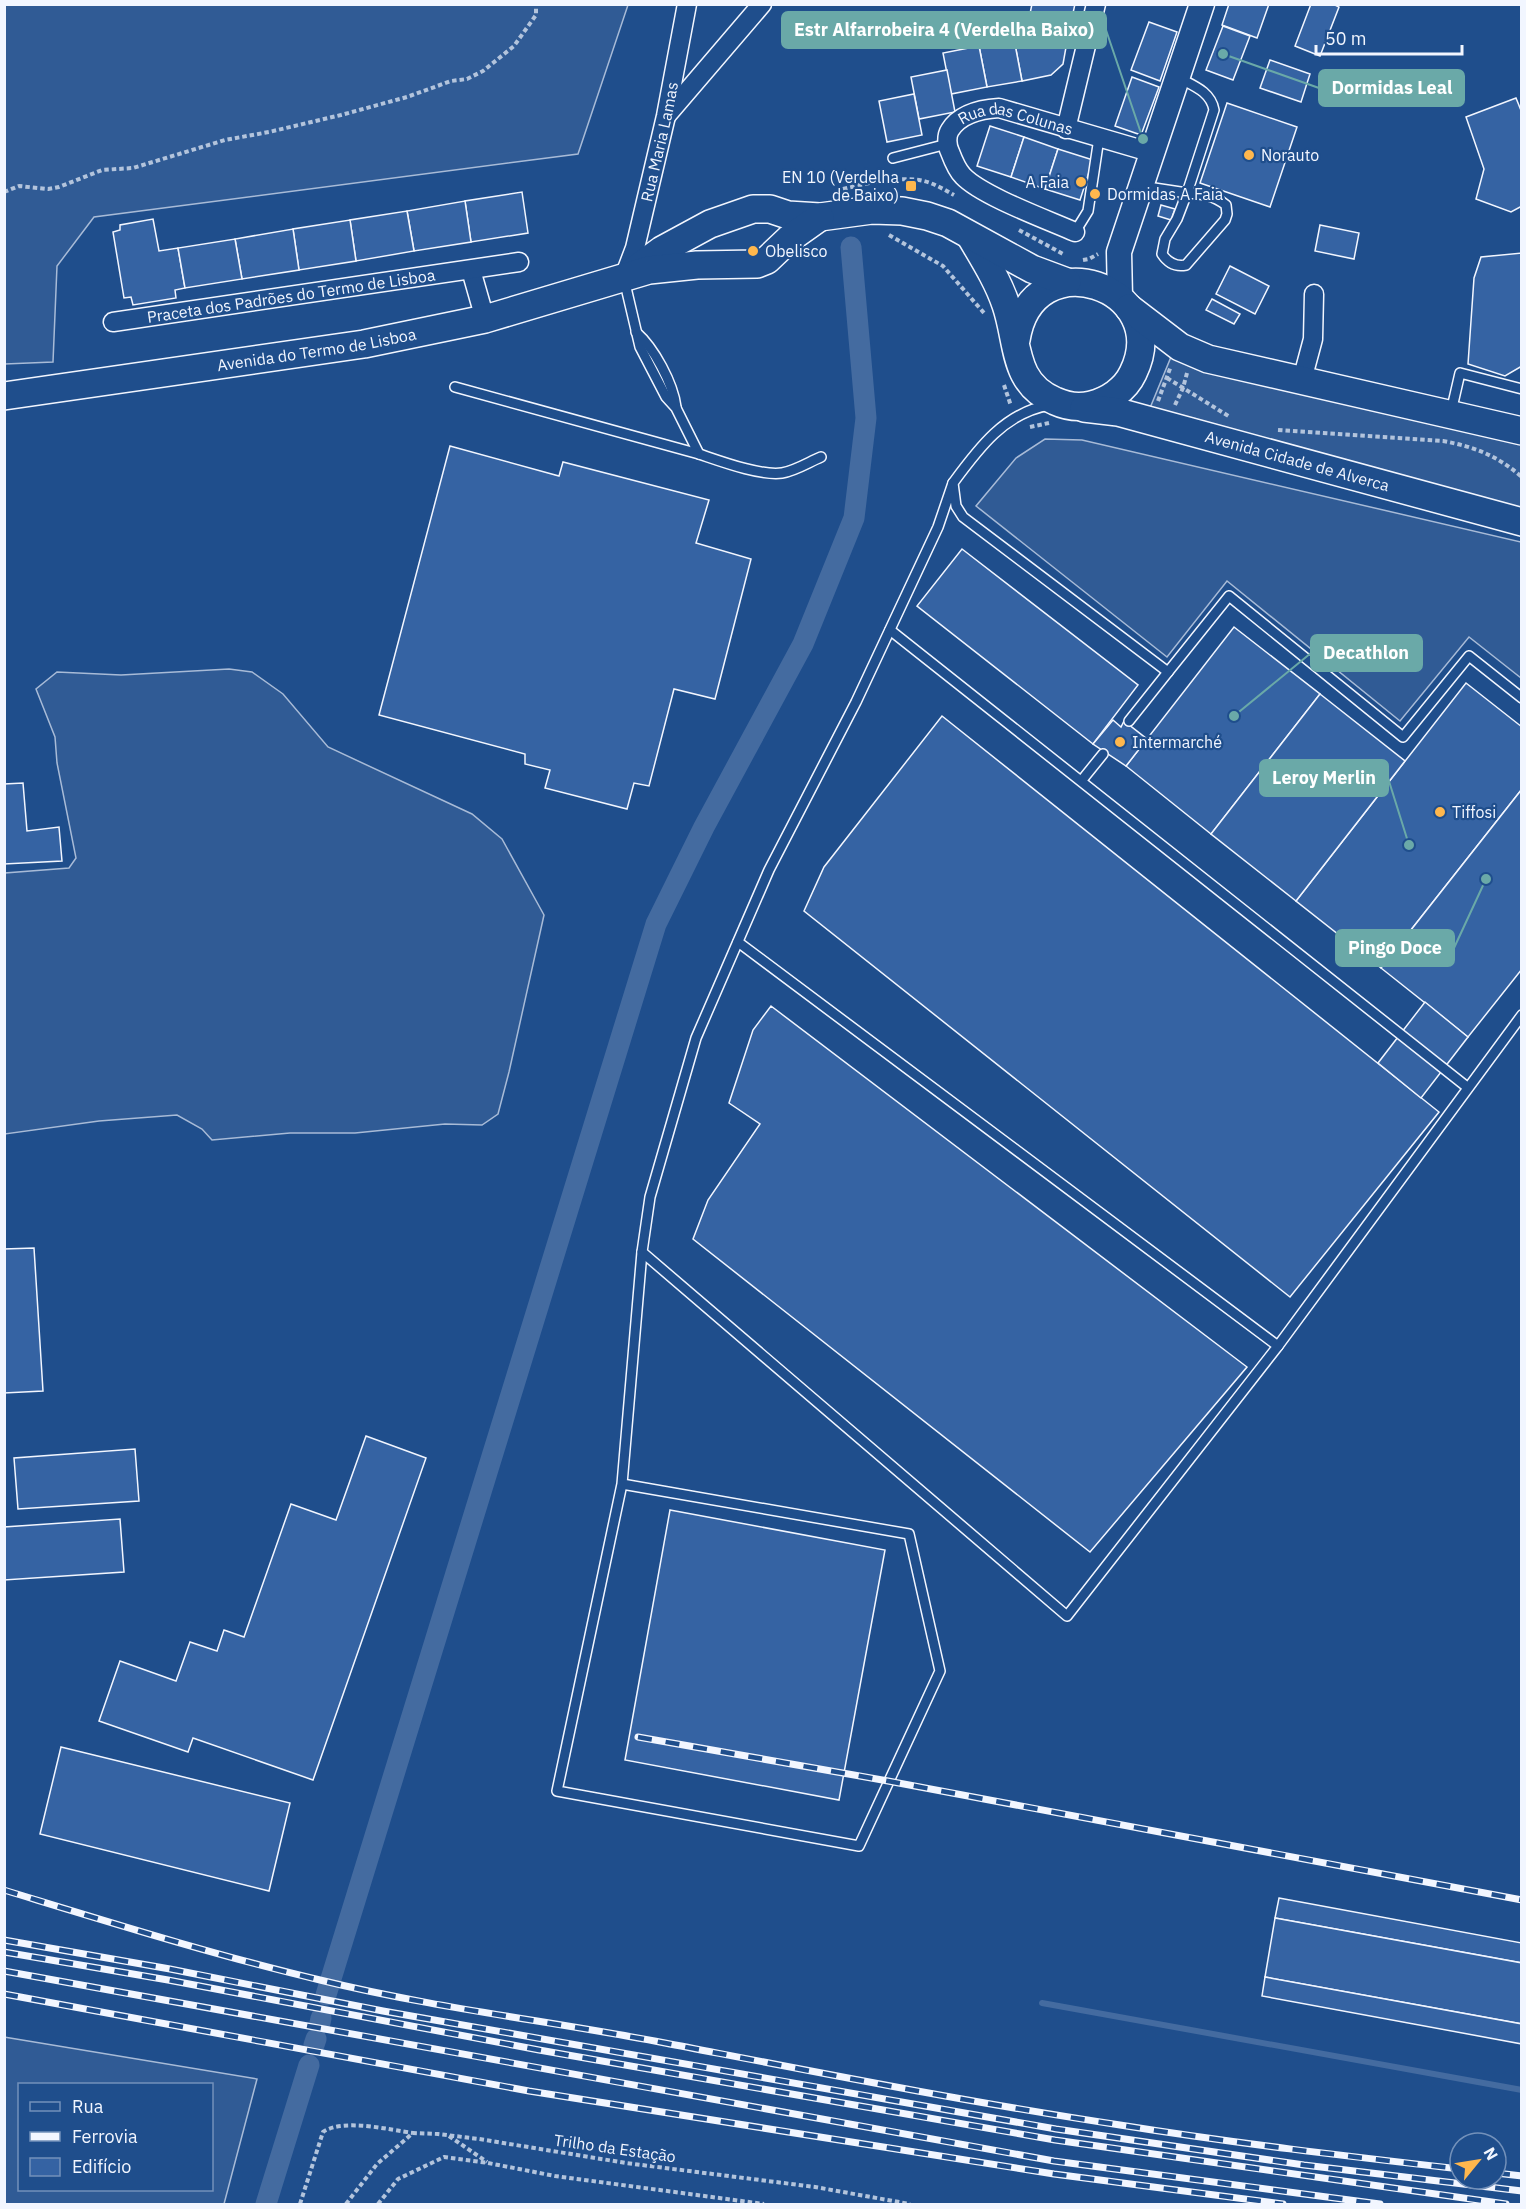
<svg xmlns="http://www.w3.org/2000/svg" width="1526" height="2209" font-family="'IBM Plex Sans',sans-serif">
	<style>
		.built { fill: #305b95; stroke: #a8bbd7; stroke-width: 1.5; fill-rule: evenodd }
		.lines { fill: none; stroke-linecap: round; stroke-linejoin: round }
		.stream { stroke: #446ba0; stroke-width: 6 }
		.canal { stroke: #446ba0; stroke-width: 21 }
		.building { fill: #3563a3; stroke: #f2f6ff; stroke-width: 1.5 }
		.service-casing { stroke: #f2f6ff; stroke-width: 12 }
		.minor-casing { stroke: #f2f6ff; stroke-width: 21 }
		.secondary-casing { stroke: #f2f6ff; stroke-width: 27 }
		.primary-casing { stroke: #f2f6ff; stroke-width: 30 }
		.path { stroke: #b3c4dc; stroke-width: 4; stroke-dasharray: 4.5 3; stroke-linecap: butt }
		.service { stroke: #1f4e8c; stroke-width: 9 }
		.minor { stroke: #1f4e8c; stroke-width: 18 }
		.secondary { stroke: #1f4e8c; stroke-width: 24 }
		.primary { stroke: #1f4e8c; stroke-width: 27 }
		.rail-casing { stroke: #f2f6ff; stroke-width: 7 }
		.rail { stroke: #1f4e8c; stroke-width: 4.5; stroke-dasharray: 14; stroke-linecap: butt }
		.poi-dot { fill: #ffb74d; stroke: #1f4e8c; stroke-width: 2 }
		.labels { text-anchor: middle; stroke-width: 4.5; stroke-linejoin: round; paint-order: stroke }
		.street-label { font-size: 16px; fill: #f2f6ff; stroke: #1f4e8c }
		.poi-label { font-size: 16px; fill: #f2f6ff; stroke: #1f4e8c; text-anchor: start }
		.leader { fill: none; stroke: #6aa9a8; stroke-width: 2 }
		.callout-dot { fill: #6aa9a8; stroke: #1f4e8c; stroke-width: 2 }
		.callout { fill: #6aa9a8; stroke: #6aa9a8; stroke-width: 2 }
		.callout-label { font-size: 18px; text-anchor: middle; font-weight: bold; fill: #fff }
	</style>
	<rect width="100%" height="100%" fill="#1f4e8c"/>
	<g class="built">
		<polygon points="5,4 628,4 628,5 578,154 94,217 57,266 53,362 5,364"/>
		<polygon points="1171,357 1521,442 1521,510 1150,408"/>
		<polygon points="1045,439 1082,440 1521,542 1521,678 1469,637 1400,721 1227,581 1167,657 976,506 1016,458"/>
		<polygon points="229,669 252,672 283,694 328,747 472,814 502,839 544,915 509,1072 498,1114 482,1125 445,1124 355,1133 290,1133 212,1140 202,1129 177,1115 99,1121 5,1134 5,873 69,868 76,858 57,763 55,737 36,689 57,672 121,675"/>
		<path d="M4,2037L257,2079L224,2204H5ZM212,2084V2190H20V2084Z"/>
	</g>
	<g class="lines">
		<polyline class="stream" points="1042,2003 1522,2090"/>
		<g class="canal">
			<polyline points="326,1995 656,924 704,827 803,644 854,518 866,418 851,247"/>
			<polyline points="320,2023 321,2018"/>
			<polyline points="314,2045 316,2039"/>
			<polyline points="266,2204 309,2065"/>
		</g>
	</g>
	<g class="building">
		<polygon points="1032,4 1075,4 1068,36 1027,28"/>
		<polygon points="1229,4 1269,4 1257,38 1222,25"/>
		<polygon points="1311,4 1333,4 1339,7 1320,56 1295,46"/>
		<polygon points="1149,22 1177,32 1160,81 1131,70"/>
		<polygon points="1223,26 1250,36 1233,80 1206,70"/>
		<polygon points="1027,28 1068,36 1063,64 1051,75 1022,81 1014,39 1025,37"/>
		<polygon points="1014,39 1022,81 987,87 979,46"/>
		<polygon points="979,46 987,87 951,94 943,53"/>
		<polygon points="1270,60 1310,74 1301,102 1260,88"/>
		<polygon points="947,70 955,112 919,119 911,77"/>
		<polygon points="1132,77 1159,87 1141,135 1115,126"/>
		<polygon points="914,94 922,135 887,142 879,101"/>
		<polygon points="1516,98 1522,113 1522,206 1511,212 1476,199 1484,169 1466,117"/>
		<polygon points="1227,103 1297,127 1270,207 1200,183"/>
		<polygon points="990,126 1024,137 1011,177 977,166"/>
		<polygon points="1024,137 1058,149 1045,189 1011,177"/>
		<polygon points="1058,149 1093,160 1080,200 1045,189"/>
		<polygon points="522,192 528,233 471,242 465,201"/>
		<polygon points="465,201 471,242 414,251 407,211"/>
		<polygon points="1161,205 1175,209 1171,220 1158,216"/>
		<polygon points="407,211 414,251 356,261 350,220"/>
		<polygon points="153,219 159,251 178,248 185,288 175,290 176,298 133,305 131,297 124,298 113,232 120,230 120,225"/>
		<polygon points="350,220 356,261 299,270 293,229"/>
		<polygon points="1320,225 1359,233 1354,259 1315,251"/>
		<polygon points="293,229 299,270 242,279 235,239"/>
		<polygon points="235,239 242,279 185,288 178,248"/>
		<polygon points="1522,253 1522,366 1505,376 1468,364 1474,278 1481,257"/>
		<polygon points="1230,266 1269,286 1255,314 1216,294"/>
		<polygon points="1212,299 1240,314 1234,324 1206,310"/>
		<polygon points="450,446 559,476 563,462 709,500 696,543 751,559 715,699 674,689 649,786 634,783 627,809 545,788 550,770 525,764 525,754 379,715"/>
		<polygon points="962,549 1138,685 1093,744 917,606"/>
		<polygon points="1234,627 1320,694 1211,834 1126,766"/>
		<polygon points="1466,683 1522,727 1522,789 1381,968 1296,901"/>
		<polygon points="1320,694 1405,761 1296,901 1211,834"/>
		<polygon points="942,716 1439,1112 1290,1297 804,911 824,867"/>
		<polygon points="1113,720 1121,727 1124,721 1147,739 1126,766 1093,744"/>
		<polygon points="23,783 27,831 59,827 62,861 4,864 4,784"/>
		<polygon points="1522,789 1522,969 1468,1037 1381,968"/>
		<polygon points="1425,1002 1468,1037 1421,1098 1378,1063"/>
		<polygon points="771,1006 1247,1367 1090,1552 693,1239 708,1200 760,1124 729,1103 753,1030"/>
		<polygon points="34,1248 43,1391 4,1393 4,1249"/>
		<polygon points="366,1436 426,1458 313,1780 193,1738 188,1752 99,1721 120,1661 176,1681 190,1642 217,1651 224,1630 244,1637 291,1504 336,1520"/>
		<polygon points="135,1449 139,1501 18,1509 14,1458"/>
		<polygon points="670,1510 885,1550 839,1800 625,1760"/>
		<polygon points="120,1519 124,1572 4,1580 4,1527"/>
		<polygon points="61,1747 290,1803 269,1891 40,1834"/>
		<polygon points="1279,1898 1522,1943 1522,1963 1275,1918"/>
		<polygon points="1275,1918 1522,1963 1522,2024 1265,1977"/>
		<polygon points="1265,1977 1522,2024 1522,2044 1262,1996"/>
	</g>
	<g class="lines">
		<g class="service-casing">
			<g id="service">
				<polyline points="893,158 947,144"/>
				<path d="M1141,186L1187,193L1177,219L1165,239L1162,254C1168,263 1176,267 1186,265L1225,220L1227,214L1226,205C1213,195 1203,194 1187,193L1214,110C1211,92 1194,86 1179,78"/>
				<polyline points="1075,232 1088,211 1099,138"/>
				<polyline points="624,279 640,347 666,397 676,408 699,454"/>
				<path d="M636,332C654,348 673,383 676,407"/>
				<path d="M455,387L699,454C720,461 760,476 782,473C795,471 809,462 821,457"/>
				<path d="M1050,405C1005,412 978,449 953,483L956,506L963,517L1168,672L1229,596L1403,737L1469,656L1522,698"/>
				<polyline points="1451,412 1460,373 1522,389"/>
				<polyline points="953,483 938,527 856,702 769,870 696,1038 650,1197 642,1252 1067,1616 1278,1346 1522,1015"/>
				<polyline points="890,630 1467,1087"/>
				<polyline points="1129,721 1168,672"/>
				<polyline points="1082,780 1103,754"/>
				<polyline points="738,942 1278,1346"/>
				<polyline points="622,1484 909,1534 940,1671 859,1846 557,1791 622,1484 642,1252"/>
			</g>
		</g>
		<g class="minor-casing">
			<g id="minor">
				<polyline points="667,115 762,4"/>
				<polyline points="1066,129 1096,4"/>
				<path id="s1" d="M1075,232C1048,220 982,196 963,176C957,170 953,160 950,152C947,146 946,136 950,130C960,114 982,109 999,108L1153,153"/>
				<polyline points="471,270 485,319"/>
				<path id="s2" d="M624,277L635,248L666,116L687,4"/>
				<path id="s3" d="M113,322L519,262"/>
				<polyline points="1302,380 1313,339 1314,294"/>
			</g>
		</g>
		<g class="secondary-casing">
			<polyline id="secondary" points="1120,297 1119,252 1202,4"/>
		</g>
		<g class="primary-casing">
			<g id="primary">
				<path d="M971,237C984,259 998,281 1006,305C1019,343 1012,383 1055,401C1066,406 1079,408 1091,405C1108,401 1125,390 1133,373C1175,287 1032,237 1016,340"/>
				<polyline points="632,272 662,250 710,224 753,209 770,209 788,215 820,217 872,210 902,211 927,216 948,223 1032,269 1067,282"/>
				<polyline points="1129,308 1180,347 1208,359 1522,431"/>
				<path id="s4" d="M4,396L364,344L485,319L649,270L697,265L757,264L767,260L789,239L820,217"/>
				<path id="s5" d="M1084,408L1118,412L1522,522"/>
			</g>
		</g>
		<g class="path">
			<path d="M843,189C867,183 894,177 919,180C932,182 943,189 954,195"/>
			<polyline points="4,192 19,186 48,189 59,187 102,170 133,168 225,140 269,132 341,115 407,97 451,81 467,79 483,71 514,46 536,15 536,4"/>
			<polyline points="1019,230 1065,255"/>
			<polyline points="889,235 943,266 984,313"/>
			<polyline points="1083,260 1089,259 1098,254"/>
			<polyline points="1167,378 1230,417"/>
			<polyline points="1004,385 1011,406"/>
			<polyline points="1158,401 1171,366"/>
			<polyline points="1175,405 1183,388 1187,373"/>
			<polyline points="1030,427 1049,423"/>
			<path d="M1278,430L1443,441C1475,447 1496,455 1522,477"/>
			<polyline points="449,2136 487,2162"/>
			<path d="M300,2204L323,2132C343,2118 390,2130 413,2133"/>
			<polyline points="346,2204 377,2164 413,2133 438,2134 479,2139 626,2163 815,2187 910,2204"/>
			<polyline points="378,2204 398,2179 444,2157 488,2163 555,2176 764,2204"/>
		</g>
		<use href="#service" class="service"/>
		<use href="#minor" class="minor"/>
		<use href="#secondary" class="secondary"/>
		<use href="#primary" class="primary"/>
		<g class="rail-casing">
			<g id="rail">
				<polyline points="638,1737 888,1781 1522,1900"/>
				<path d="M4,1890C109,1922 214,1955 320,1980C434,2008 550,2021 665,2043C816,2072 967,2102 1120,2125C1233,2143 1346,2156 1460,2169"/>
				<polyline points="4,1940 170,1969 383,2011 1056,2129 1304,2165 1522,2191"/>
				<polyline points="4,1952 168,1980 539,2050 1055,2140 1506,2204"/>
				<polyline points="4,1971 1054,2161 1380,2204"/>
				<polyline points="4,1994 529,2091 1054,2174 1283,2204"/>
				<polyline points="1496,2173 1522,2176"/>
			</g>
		</g>
		<use href="#rail" class="rail"/>
	</g>
	<g class="poi-dot">
		<circle cx="1249" cy="155" r="6"/>
		<circle cx="1081" cy="182" r="6"/>
		<rect x="905" y="180" width="12" height="12" rx="3"/>
		<circle cx="1095" cy="194" r="6"/>
		<circle cx="753" cy="251" r="6"/>
		<circle cx="1120" cy="742" r="6"/>
		<circle cx="1440" cy="812" r="6"/>
	</g>
	<g class="labels">
		<g class="street-label">
			<text dy="6" stroke="none"><textPath href="#s1" startOffset="249">Rua das Colunas</textPath></text>
			<text dy="6" stroke="none"><textPath href="#s2" startOffset="140">Rua Maria Lamas</textPath></text>
			<text dy="6" stroke="none"><textPath href="#s3" startOffset="180">Praceta dos Padrões do Termo de Lisboa</textPath></text>
			<text dy="6" stroke="none"><textPath href="#s4" startOffset="316">Avenida do Termo de Lisboa</textPath></text>
			<text dy="6" stroke="none"><textPath href="#s5" startOffset="220">Avenida Cidade de Alverca</textPath></text>
			<text transform="translate(615 2148) rotate(8)" y="6">Trilho da Estação</text>
		</g>
		<g class="poi-label">
			<text x="1261" y="161">Norauto</text>
			<text x="899" y="183" text-anchor="end">EN 10 (Verdelha<tspan x="899" dy="18">de Baixo)</tspan></text>
			<text x="1069" y="188" text-anchor="end">A Faia</text>
			<text x="1107" y="200">Dormidas A Faia</text>
			<text x="765" y="257">Obelisco</text>
			<text x="1132" y="748">Intermarché</text>
			<text x="1452" y="818">Tiffosi</text>
		</g>
	</g>
	<path class="leader" d="M1143 139L1106 30M1223 54L1319 88M1234 716L1311 653M1409 845L1388 778M1486 879L1454 948"/>
	<g class="callout-dot">
		<circle cx="1143" cy="139" r="6"/>
		<circle cx="1223" cy="54" r="6"/>
		<circle cx="1234" cy="716" r="6"/>
		<circle cx="1409" cy="845" r="6"/>
		<circle cx="1486" cy="879" r="6"/>
	</g>
	<g class="callout">
		<rect x="782" y="12" width="324" height="36" rx="6"/>
		<rect x="1319" y="70" width="145" height="36" rx="6"/>
		<rect x="1311" y="635" width="111" height="36" rx="6"/>
		<rect x="1260" y="760" width="128" height="36" rx="6"/>
		<rect x="1336" y="930" width="118" height="36" rx="6"/>
	</g>
	<g class="callout-label">
		<text x="944" y="36">Estr Alfarrobeira 4 (Verdelha Baixo)</text>
		<text x="1392" y="94">Dormidas Leal</text>
		<text x="1366" y="659">Decathlon</text>
		<text x="1324" y="784">Leroy Merlin</text>
		<text x="1395" y="954">Pingo Doce</text>
	</g>
	<rect width="1526" height="2209" fill="none" stroke="#f2f6ff" stroke-width="12"/>
	<rect x="18" y="2083" width="195" height="108" fill="#1f4e8c" stroke="#7391ba" stroke-width="1.5"/>
	<rect x="30" y="2102" width="30" height="9" fill="#1f4e8c" stroke="#7391ba" stroke-width="1.5"/>
	<text x="72" y="2113" font-size="18" fill="#f2f6ff">Rua</text>
	<rect x="30" y="2132" width="30" height="9" fill="#f2f6ff" stroke="#7391ba" stroke-width="1.5"/>
	<text x="72" y="2143" font-size="18" fill="#f2f6ff">Ferrovia</text>
	<rect x="30" y="2158" width="30" height="18" fill="#3563a3" stroke="#7391ba" stroke-width="1.5"/>
	<text x="72" y="2173" font-size="18" fill="#f2f6ff">Edifício</text>
	<g transform="translate(1478 2161) rotate(60)"><circle r="28" fill="#1f4e8c" stroke="#7391ba" stroke-width="1.5"/>
	<path d="M0-4.5L10 22L0 15L-10 22Z" fill="#ffb74d"/>
	<text y="-9" font-size="16" font-weight="bold" text-anchor="middle" fill="#f2f6ff">N</text>
	</g>
	<path d="M1316 45v9h146v-9" fill="none" stroke="#f2f6ff" stroke-width="3"/>
	<text x="1325" y="45" font-size="18" fill="#f2f6ff" stroke="#1f4e8c" stroke-width="4.5" paint-order="stroke">50 m</text>
</svg>
